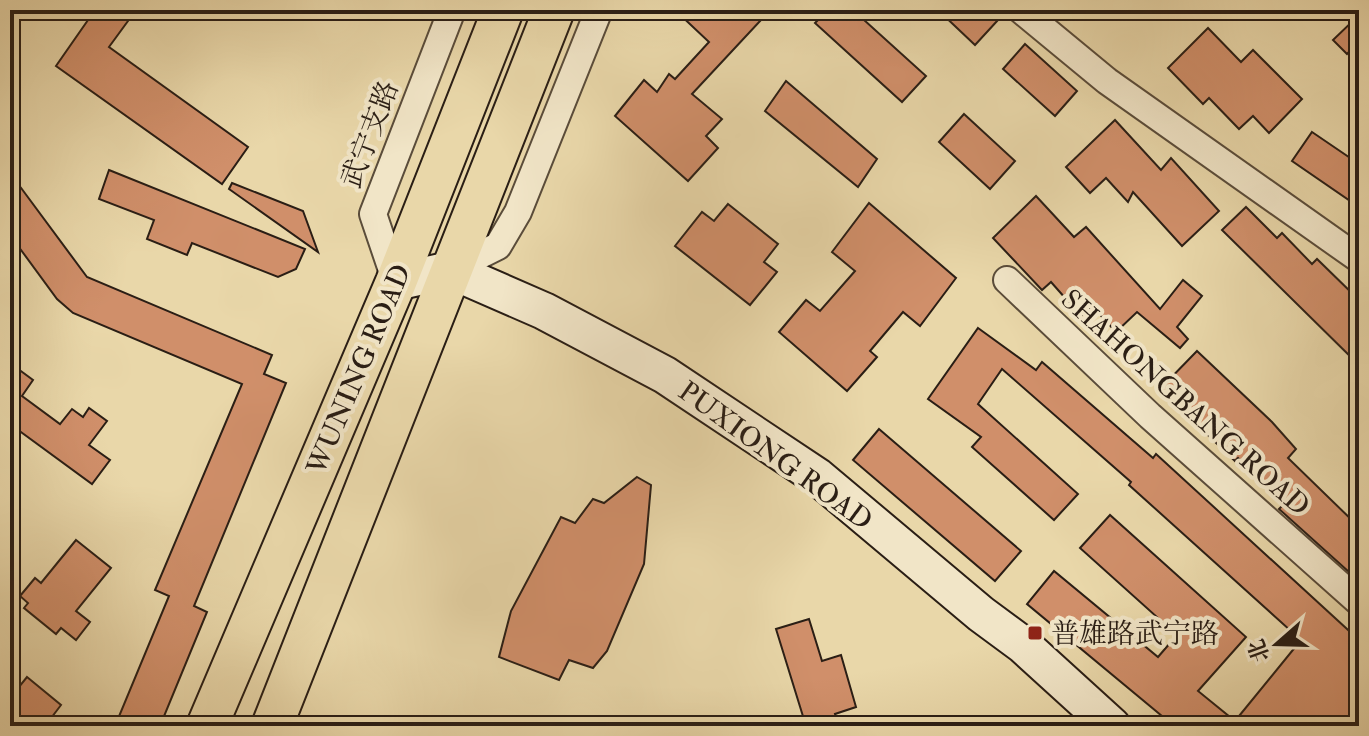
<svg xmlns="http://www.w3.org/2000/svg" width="1369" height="736" font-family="'IM FELL Double Pica','Noto Serif SC',serif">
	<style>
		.building { fill: #d08f6a; stroke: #2a1e15; stroke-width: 2 }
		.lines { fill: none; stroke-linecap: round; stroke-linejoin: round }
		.minor-casing { stroke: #5a4c3a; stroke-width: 30 }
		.secondary-casing { stroke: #2a1e15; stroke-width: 40 }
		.primary-casing { stroke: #2a1e15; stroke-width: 44 }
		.minor { stroke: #f1e5c7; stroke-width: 26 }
		.secondary { stroke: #f1e5c7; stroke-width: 36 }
		.primary { stroke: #e9d7a9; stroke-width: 40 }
		.poi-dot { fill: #8f2418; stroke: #f1e5c7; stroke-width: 3 }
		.labels { text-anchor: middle; stroke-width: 8; stroke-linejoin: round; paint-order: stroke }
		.street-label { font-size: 28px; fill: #2a1e15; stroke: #f1e5c7 }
		.poi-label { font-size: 28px; fill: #2a1e15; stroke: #f1e5c7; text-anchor: start }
	</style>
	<rect width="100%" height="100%" fill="#e9d7a9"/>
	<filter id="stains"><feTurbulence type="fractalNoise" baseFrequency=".0025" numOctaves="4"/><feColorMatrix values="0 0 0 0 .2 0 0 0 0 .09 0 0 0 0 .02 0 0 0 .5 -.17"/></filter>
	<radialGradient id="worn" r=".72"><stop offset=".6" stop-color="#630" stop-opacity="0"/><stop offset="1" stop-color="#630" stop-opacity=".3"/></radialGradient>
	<g class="building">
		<polygon points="95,10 136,10 109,47 248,147 222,184 56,66"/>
		<polygon points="675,10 751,10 761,20 692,94 722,119 706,136 718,148 688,181 615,116 644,80 657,92 669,74 675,79 709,42"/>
		<polygon points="828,10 853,10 926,76 902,102 815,23"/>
		<polygon points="938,10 987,10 998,20 975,45"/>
		<polygon points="1359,15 1359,41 1347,54 1333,40"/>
		<polygon points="1208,28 1241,62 1253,50 1302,99 1269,133 1253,116 1239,129 1209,98 1203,104 1168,68"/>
		<polygon points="1025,44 1077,91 1055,116 1003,69"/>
		<polygon points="786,81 877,159 858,187 765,111"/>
		<polygon points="964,114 1015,161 990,189 939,142"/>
		<polygon points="1115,120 1161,170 1171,158 1219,211 1182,246 1133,192 1128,202 1106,178 1090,193 1066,167"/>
		<polygon points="1312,132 1359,164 1359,207 1292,161"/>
		<polygon points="109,170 305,249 296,269 278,277 192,243 187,255 147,239 154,220 99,199"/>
		<polygon points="10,173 87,277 272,355 264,374 286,383 194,606 207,612 160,726 115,726 169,596 155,590 242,384 73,313 57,299 10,235"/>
		<polygon points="232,183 303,211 318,252 229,189"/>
		<polygon points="1036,196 1074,237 1086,227 1160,309 1183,280 1202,296 1177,327 1188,339 1180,348 1137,312 1116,332 1092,306 1081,316 1051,282 1042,290 993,238"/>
		<polygon points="869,203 956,278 920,326 903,312 870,351 877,357 847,391 779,332 806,300 820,311 855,271 832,252"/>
		<polygon points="728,204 778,244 764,262 777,272 750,305 675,246 702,212 714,221"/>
		<polygon points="1246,207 1277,238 1282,233 1312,264 1317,259 1359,300 1359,365 1222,230"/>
		<polygon points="978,328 1036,370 1042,362 1153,458 1156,454 1359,640 1359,726 1174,726 1027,604 1054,571 1158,657 1177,635 1080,548 1110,515 1246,637 1198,691 1235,721 1301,640 1129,485 1131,482 1002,369 978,404 1078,494 1054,520 972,447 981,437 928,399"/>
		<polygon points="1197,351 1272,422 1296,449 1288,458 1359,527 1359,581 1279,509 1283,505 1238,458 1235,461 1160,389"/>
		<polygon points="10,363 33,380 22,396 60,424 72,409 83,417 89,408 107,421 89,445 110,460 92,484 10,424"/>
		<polygon points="879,429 1021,551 995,581 853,460"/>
		<polygon points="637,477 651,485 644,564 607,651 593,668 569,660 559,680 499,657 511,611 561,517 575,523 593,499 604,503"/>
		<polygon points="76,540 111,568 76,611 90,622 76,640 61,628 56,634 24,608 28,603 20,596 35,578 41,583"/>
		<polygon points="809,619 822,661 841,655 856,707 835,714 839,726 806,726 776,629"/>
		<polygon points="27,677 61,705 45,726 10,726 10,698"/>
	</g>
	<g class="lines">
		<g class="minor-casing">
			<g id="minor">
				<polyline points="1021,10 1107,81 1359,259"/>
				<polyline points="450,270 498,246 518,212 599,10"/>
				<polyline points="1007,280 1150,416 1359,602"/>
				<polyline points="396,282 373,214 452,10"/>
			</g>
		</g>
		<g class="secondary-casing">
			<polyline id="secondary" points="396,282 450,270 544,311 665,375 818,477 981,614 1023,645 1112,726"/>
		</g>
		<g class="primary-casing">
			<g id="primary">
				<polyline points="207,726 396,282 503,10"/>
				<polyline points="272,726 554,10"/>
			</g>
		</g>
		<use href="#minor" class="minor"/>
		<use href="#secondary" class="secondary"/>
		<use href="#primary" class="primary"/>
	</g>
	<rect class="poi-dot" x="1027" y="625" width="16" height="16" rx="4"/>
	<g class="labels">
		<g class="street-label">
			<text transform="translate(369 134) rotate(-69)" y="10">武宁支路</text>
			<text transform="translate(358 369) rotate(-67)" y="10">WUNING ROAD</text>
			<text transform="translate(1186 402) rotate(42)" y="10">SHAHONGBANG ROAD</text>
			<text transform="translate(776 455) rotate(36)" y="10">PUXIONG ROAD</text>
		</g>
		<g class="poi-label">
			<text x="1051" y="643">普雄路武宁路</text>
		</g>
	</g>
	<rect width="1369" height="736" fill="none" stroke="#e9d7a9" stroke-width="40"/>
	<rect x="12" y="12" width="1345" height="712" fill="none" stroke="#2a1e15" stroke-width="4"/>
	<rect x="20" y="20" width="1329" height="696" fill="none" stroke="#2a1e15" stroke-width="2"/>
	<g transform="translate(1277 644) rotate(250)" stroke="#f1e5c7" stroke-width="6" paint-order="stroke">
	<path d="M0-6L14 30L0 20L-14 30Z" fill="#2a1e15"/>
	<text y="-12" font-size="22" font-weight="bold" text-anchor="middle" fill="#2a1e15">北</text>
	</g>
	<rect width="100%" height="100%" filter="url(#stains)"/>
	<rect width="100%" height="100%" fill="url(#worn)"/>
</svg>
